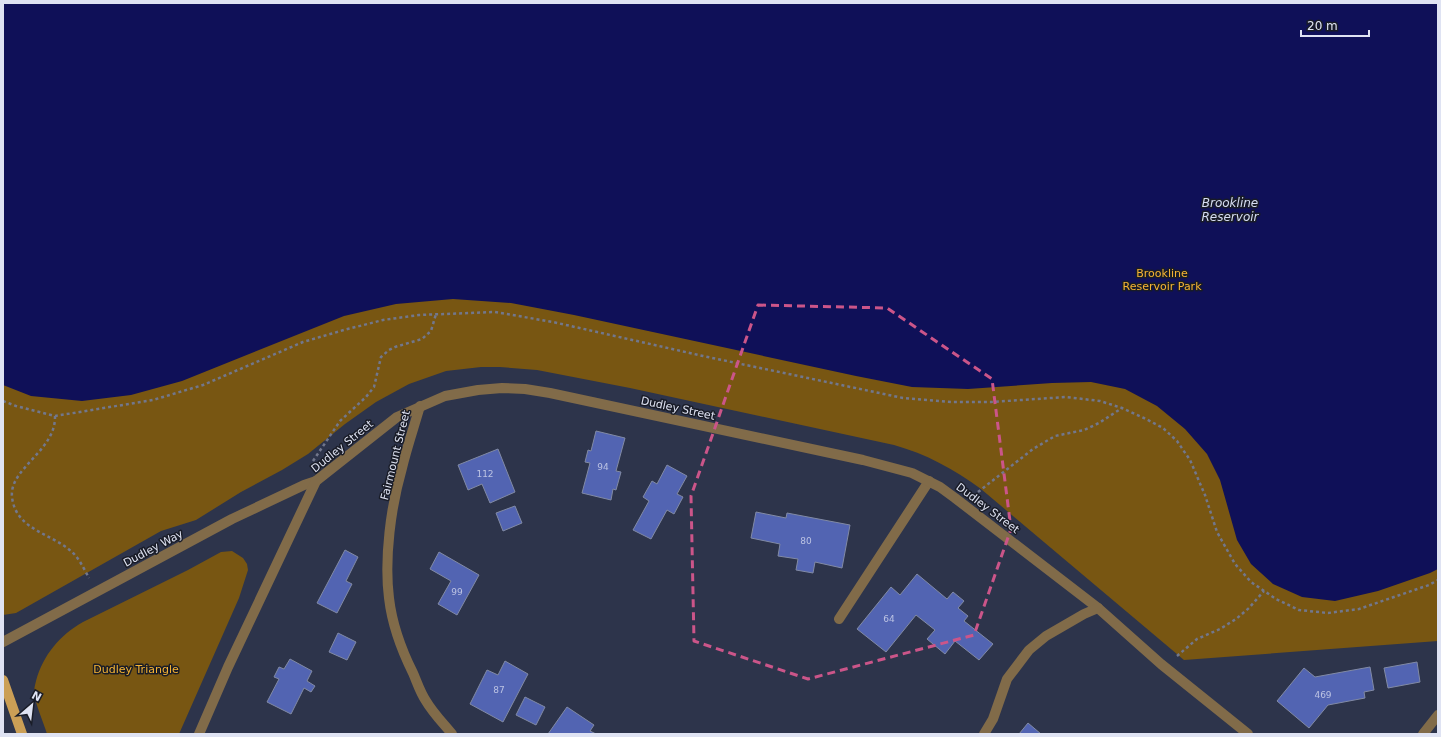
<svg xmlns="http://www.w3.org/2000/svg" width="1441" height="737" font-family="'DejaVu Sans',sans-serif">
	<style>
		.green { fill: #785612 }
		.water { fill: #0f1058 }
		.building { fill: #5264b2; stroke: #818aa5 }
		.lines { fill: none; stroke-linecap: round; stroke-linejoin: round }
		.path { stroke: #72778c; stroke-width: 2.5; stroke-dasharray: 3 3; stroke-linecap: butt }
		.minor { stroke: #816b49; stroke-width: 10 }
		.major { stroke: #cb9f56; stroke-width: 10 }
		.marked { fill: none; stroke: #cb5589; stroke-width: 3; stroke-dasharray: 8 5; stroke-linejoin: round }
		.labels { text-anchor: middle; stroke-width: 3; stroke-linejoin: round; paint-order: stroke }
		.number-label { font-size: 9px; fill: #bcc3e3 }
		.park-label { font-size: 11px; fill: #f6b434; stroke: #191c27 }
		.street-label { font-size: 11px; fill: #dfe3f3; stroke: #191c27 }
		.water-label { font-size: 12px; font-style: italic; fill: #d6ddf3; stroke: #191c27 }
	</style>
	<rect width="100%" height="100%" fill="#2d344b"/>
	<g class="green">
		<path d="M3,3H1438V641L1184,660L981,489C954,469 926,454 894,445L630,388L537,370L500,367H481L446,371L409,384L376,402L345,424L308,454L282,470L241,492L196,520L161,531L16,613L3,615Z"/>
		<path d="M232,551L243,558L247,564L248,570L239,598L179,734H47C43,721 36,706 34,693C34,689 35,685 36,681C43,655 60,635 83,622L188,570L221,552Z"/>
	</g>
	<polygon class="water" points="3,3 1438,3 1438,569 1430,573 1378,591 1335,601 1302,597 1273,584 1251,564 1237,540 1220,480 1207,454 1185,429 1157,406 1125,389 1091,382 1052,383 968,389 912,387 856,376 574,315 511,303 453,299 396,304 344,316 182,381 131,395 82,401 31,396 3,385"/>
	<g class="building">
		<polygon points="596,431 625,438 616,471 621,472 616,490 613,489 611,500 582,493 590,463 585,462 588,450 591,451"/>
		<polygon points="498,449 515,492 490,503 482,484 468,490 458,465"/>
		<polygon points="667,465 687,476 677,494 683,497 674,514 667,510 651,539 633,530 649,501 643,497 652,481 657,484"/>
		<polygon points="515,506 522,523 503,531 496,513"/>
		<polygon points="756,512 786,518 787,513 850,525 842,568 815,562 813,573 796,570 798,559 778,556 780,544 751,538"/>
		<polygon points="345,550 358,557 346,581 352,584 337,613 317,603"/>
		<polygon points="439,552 479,575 457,615 438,604 451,581 430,569"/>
		<polygon points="917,574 947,599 953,592 964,601 958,608 968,616 964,621 993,644 979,660 955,641 945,654 927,639 935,630 916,615 886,652 857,629 891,587 900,595"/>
		<polygon points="338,633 356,642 347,660 329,652"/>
		<polygon points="290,659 312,671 307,681 315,686 311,692 304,688 291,714 267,702 279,679 274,677 279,667 284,669"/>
		<polygon points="505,661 528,674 503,722 470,704 487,670 498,675"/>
		<polygon points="1417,662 1420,682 1388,688 1384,668"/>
		<polygon points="1370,667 1374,690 1364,692 1365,698 1328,705 1309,728 1277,701 1304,668 1315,677"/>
		<polygon points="525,697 545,707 536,725 516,715"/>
		<polygon points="567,707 594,725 590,731 596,734 548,734"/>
		<polygon points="1028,723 1041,734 1019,734"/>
	</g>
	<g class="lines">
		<g class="path">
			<polyline points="3,401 16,406 55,416 153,400 203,385 303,342 344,330 383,320 419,315 495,312 553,322 703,356 903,398 952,402 991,402 1066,397 1100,401 1122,408 1144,418 1163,428 1177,441 1190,460 1205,495 1217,532 1235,564 1251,582 1276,599 1299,610 1328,613 1359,609 1429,585 1438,580"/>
			<path d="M55,416C56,451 9,468 12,497C16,532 55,533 75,555C81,562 85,571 89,578"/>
			<polyline points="313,461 340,421 366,397 374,387 381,357 389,350 395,347 422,339 431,331 436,314"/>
			<polyline points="978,492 1033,449 1055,436 1084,430 1099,423 1122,408"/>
			<polyline points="1177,656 1197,639 1220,629 1236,619 1249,608 1264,591"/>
		</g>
		<g class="minor">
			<path d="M420,406C414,427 407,447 402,468C391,506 384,558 389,598C392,624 401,649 413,673C417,682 420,692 426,701C433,713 443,723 452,734"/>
			<polyline points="839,619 929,481"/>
			<polyline points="3,642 232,519 304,485 316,481"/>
			<polyline points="199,734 228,667 316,481 397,417 445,396 478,390 502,388 525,389 550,393 863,460 912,473 940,487 955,498 1098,608 1161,664 1248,734"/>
			<polyline points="984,734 993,719 1007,679 1029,650 1046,636 1084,614 1098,608"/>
			<polyline points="1423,734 1438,715"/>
		</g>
		<polyline class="major" points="3,680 22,734"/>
	</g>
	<path class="marked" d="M758,305L887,308L992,379L1011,529L974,635L808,679L694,641L691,496Z"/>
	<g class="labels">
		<g class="number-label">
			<text x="603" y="470">94</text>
			<text x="485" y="477">112</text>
			<text x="806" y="544">80</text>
			<text x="457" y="595">99</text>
			<text x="889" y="622">64</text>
			<text x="499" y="693">87</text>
			<text x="1323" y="698">469</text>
		</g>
		<g class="park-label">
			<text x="1162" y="277">Brookline<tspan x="1162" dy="13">Reservoir Park</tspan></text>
			<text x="136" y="673">Dudley Triangle</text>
		</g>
		<g class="street-label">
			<text transform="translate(678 408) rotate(12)" y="4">Dudley Street</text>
			<text transform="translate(342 446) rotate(-39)" y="4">Dudley Street</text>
			<text transform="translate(395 455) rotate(-76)" y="4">Fairmount Street</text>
			<text transform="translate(988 508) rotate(37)" y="4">Dudley Street</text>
			<text transform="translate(153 548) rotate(-28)" y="4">Dudley Way</text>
		</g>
		<g class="water-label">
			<text x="1230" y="207">Brookline<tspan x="1230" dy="14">Reservoir</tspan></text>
		</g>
	</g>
	<rect width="1441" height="737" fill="none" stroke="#dfe3f3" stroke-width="8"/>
	<g transform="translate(32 705) rotate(28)" stroke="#191c27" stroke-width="3" paint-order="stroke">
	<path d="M0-3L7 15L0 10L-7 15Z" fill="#dfe3f3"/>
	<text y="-6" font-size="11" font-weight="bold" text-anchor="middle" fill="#dfe3f3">N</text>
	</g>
	<path d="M1301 30v6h68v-6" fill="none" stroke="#dfe3f3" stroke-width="2"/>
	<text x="1307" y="30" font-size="12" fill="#dfe3f3" stroke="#191c27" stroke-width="3" paint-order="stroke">20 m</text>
</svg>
